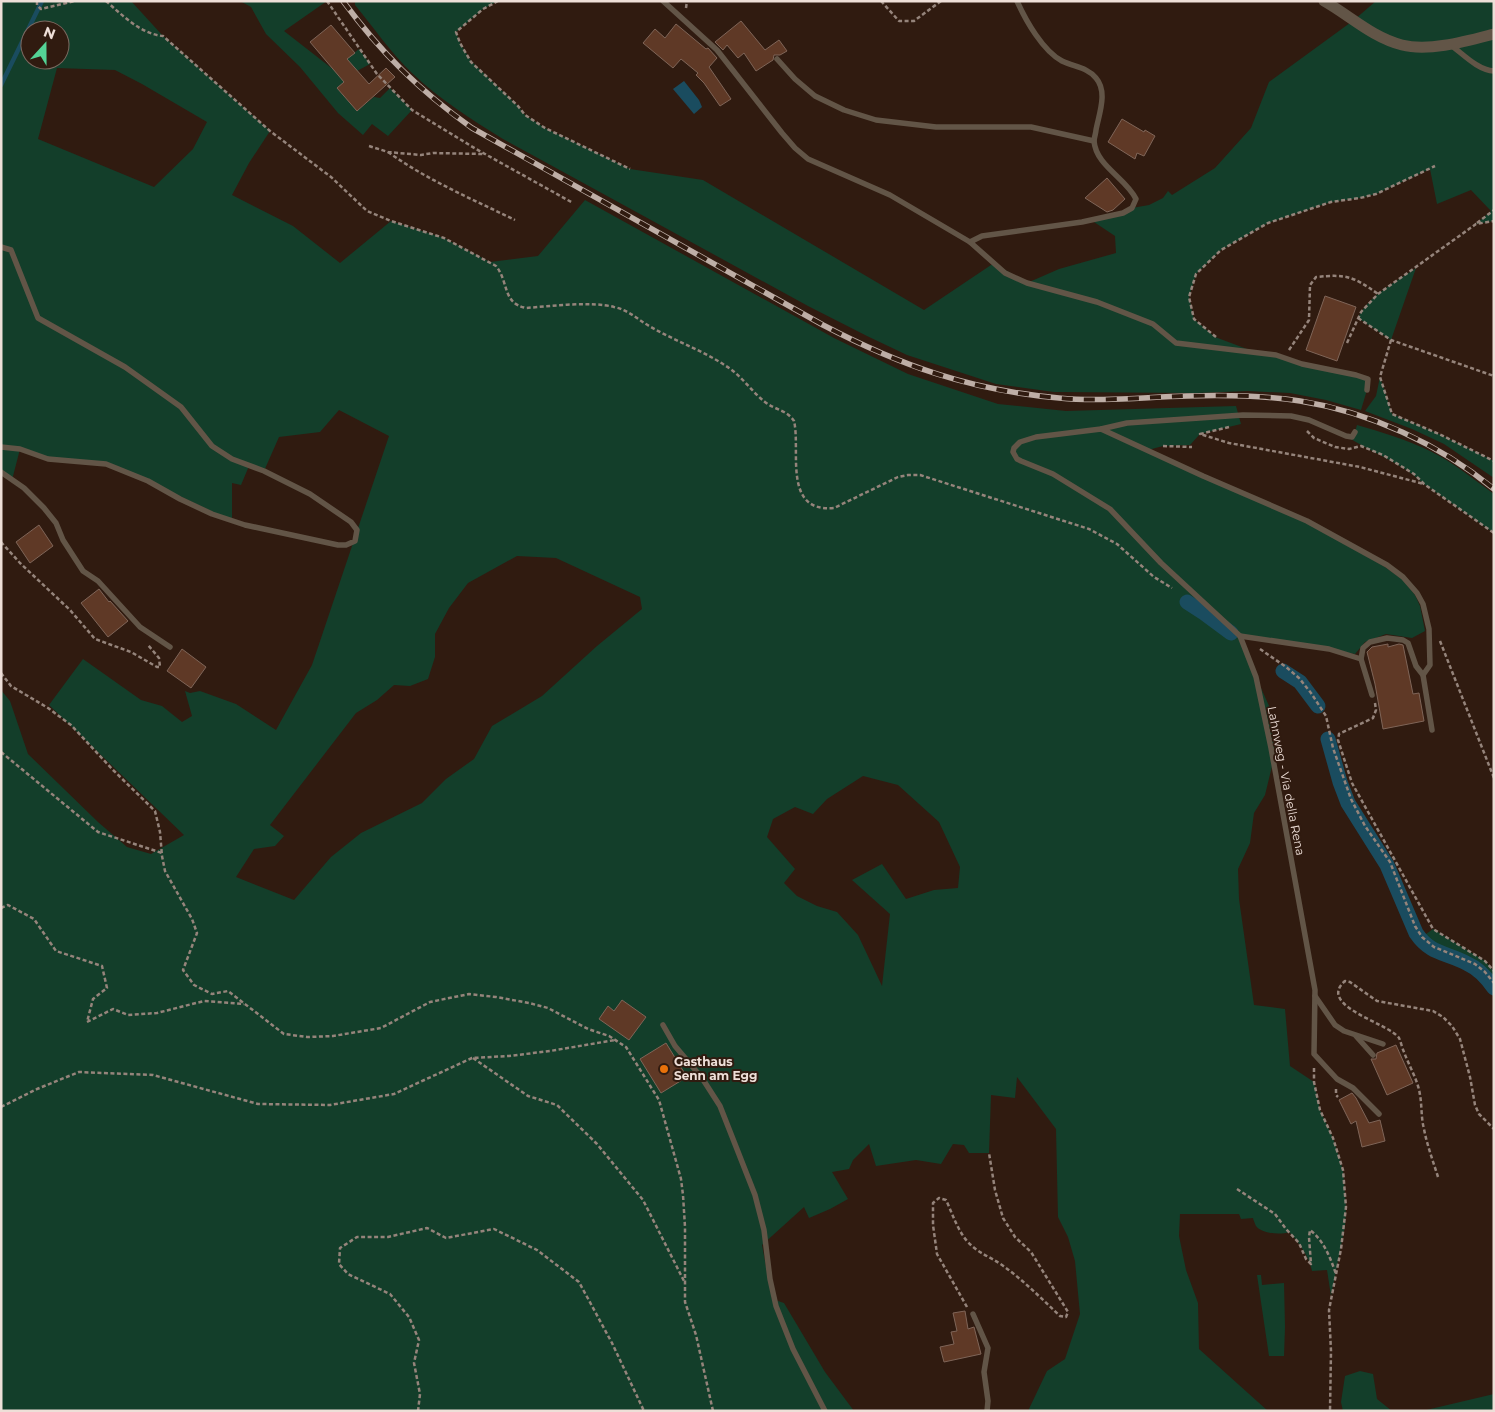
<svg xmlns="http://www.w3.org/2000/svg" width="1495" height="1412" font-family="Montserrat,sans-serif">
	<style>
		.green { fill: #133e2a; fill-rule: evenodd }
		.water { fill: #1a4c5f }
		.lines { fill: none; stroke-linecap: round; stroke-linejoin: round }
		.stream { stroke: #1a4c5f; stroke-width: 4.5 }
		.canal { stroke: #1a4c5f; stroke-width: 15 }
		.building { fill: #5f3926; stroke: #7f6558 }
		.path { stroke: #95847b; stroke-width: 2.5; stroke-dasharray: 4 2.5; stroke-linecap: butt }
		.service { stroke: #625547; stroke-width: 5.5 }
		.minor { stroke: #625547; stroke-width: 11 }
		.rail-casing { stroke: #beaea6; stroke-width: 5.5 }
		.rail { stroke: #301b10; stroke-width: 4; stroke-dasharray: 11; stroke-linecap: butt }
		.food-dot { fill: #e8710a; stroke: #301b10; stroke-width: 2 }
		.labels { text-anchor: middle; stroke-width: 4; stroke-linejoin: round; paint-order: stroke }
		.street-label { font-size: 12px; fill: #eedfd8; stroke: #301b10 }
		.poi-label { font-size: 12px; font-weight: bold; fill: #eedfd8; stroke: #301b10; text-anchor: start }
	</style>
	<rect width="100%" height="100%" fill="#301b10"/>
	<g class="green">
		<path d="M1,1H131L163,36L270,131L249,163L232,195L293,226L340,263L391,221L444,238L490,262L538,256L585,200L834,338L908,374L998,404L1066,411L1236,406L1241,424L1200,434L1190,445L1163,446L1148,450L1307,521L1385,567L1402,579L1415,595L1420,606L1425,631L1412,638L1386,634L1365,642L1355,654L1241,636L1256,677L1270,708L1275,754L1265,795L1254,813L1250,843L1238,869L1239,899L1254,1005L1285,1009L1290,1066L1314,1082L1320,1110L1333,1138L1343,1170L1346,1207L1345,1226L1331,1296L1327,1270L1312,1271C1310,1258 1298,1241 1289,1232C1281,1235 1262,1234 1256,1226C1256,1226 1253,1219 1253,1218L1241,1219L1239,1214H1180L1179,1236L1186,1270L1198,1303L1199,1349L1268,1411H1028L1047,1371L1065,1359L1080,1314L1075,1261L1068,1237L1058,1217L1056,1129L1017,1077L1015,1098L991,1095L989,1153H969L964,1145L953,1144L941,1164L916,1160L876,1166L869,1144L853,1160L849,1169L832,1172L848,1199L830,1209L809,1218L804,1207L762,1245L772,1299L784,1303L825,1372L854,1411H1V690L10,701L28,754L98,822L127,847L151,854L184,835L49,705L83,659L141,700L162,706L182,722L192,716L185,691L190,693L200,691L236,704L276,730L312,665L389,436L339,410L320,432L279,437L264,471L249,466L241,485L232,483V521L148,481L106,464L48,459L20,449L12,480L1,472ZM30,30H60V60H30ZM57,68L115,70L142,84L207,122L193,149L154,187L38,139ZM517,556L556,558L640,597L642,609L597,646L542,696L492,726L474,759L446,779L422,803L361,833L331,857L294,900L236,877L254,849L275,846L284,836L270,825L356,713L377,700L394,685L410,686L428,679L435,657V634L449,608L468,583ZM863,776L898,785L939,822L960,867L958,888L934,890L906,899L882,864L852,880L890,914L882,986L858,935L837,912L817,906L797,896L784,883L795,869L767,837L773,819L795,807L813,814L827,799Z"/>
		<polygon points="240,1 327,1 284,31 334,70 359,49 370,64 357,71 337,88 357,111 374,97 380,98 390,88 412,110 388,136 372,124 363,135 338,113 300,67 266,34 251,7"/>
		<path d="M355,1H498L483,9L456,32L460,43L471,61L518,106L525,115L545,128L630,169L703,180L924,310L994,263L1027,283L1059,269L1116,253L1115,236L1091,220L1132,208L1149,205L1163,198L1168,191L1172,195L1215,168L1251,128L1269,82L1354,20L1376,1H1494V221L1476,224L1491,211L1471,190L1437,204L1430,169L1376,194L1360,198L1331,202L1268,223L1221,250L1196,274L1189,297L1194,319L1215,337L1255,352L1368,379L1367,390L1361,410L1326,400L1290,393L1248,391L1197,393L1054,392L996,384L907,355L867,336L808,306L503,139C471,119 439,99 412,73C391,53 374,28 355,5Z"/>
		<path d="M1416,268L1391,340L1358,318C1369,295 1396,282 1416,268Z"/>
		<polygon points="1380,377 1392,414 1439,434 1494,461 1494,478 1444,444 1412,429 1365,411 1376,396"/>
		<path d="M1357,425C1382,432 1407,440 1430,451C1453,462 1473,479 1494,494V533L1424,484C1401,462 1372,453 1346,436L1355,432Z"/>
		<path d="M1433,929L1485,961L1494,971V983C1490,978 1486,972 1481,968C1463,954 1440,954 1422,937Z"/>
		<polygon points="1257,1275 1261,1275 1262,1285 1284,1283 1285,1327 1284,1356 1269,1356"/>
		<polygon points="1360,1371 1373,1374 1377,1399 1392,1411 1343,1411 1341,1402 1345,1376"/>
		<polygon points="1494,1394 1494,1411 1422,1411"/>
	</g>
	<polygon class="water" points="684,81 699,100 702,107 694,114 673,89"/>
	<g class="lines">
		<polyline class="stream" points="1,85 42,1"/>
		<g class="canal">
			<polyline points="1187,602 1204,613 1231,633"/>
			<polyline points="1283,671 1300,682 1318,706"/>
			<path d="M1328,739L1340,782L1348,803L1387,865L1416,933C1431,955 1446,952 1468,964C1479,969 1487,978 1494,988"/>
		</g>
	</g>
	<g class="building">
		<polygon points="741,21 765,50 779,40 787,51 780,55 774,55 773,60 756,71 744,53 738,58 727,45 723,50 715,42"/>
		<polygon points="676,24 706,49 708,48 717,58 709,67 731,99 720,106 704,83 696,75 698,73 681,59 673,68 643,43 655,29 665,38"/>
		<polygon points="331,25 355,53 347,59 369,84 386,68 395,77 357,111 337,88 344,82 310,42"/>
		<polygon points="1122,119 1144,132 1145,130 1155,136 1144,156 1137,153 1135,159 1108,142"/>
		<polygon points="1107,178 1125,199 1113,210 1107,212 1085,198"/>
		<polygon points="1325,296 1356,307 1337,361 1306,350"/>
		<polygon points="39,525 53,546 30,563 16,542"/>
		<polygon points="99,589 109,602 110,601 128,621 108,637 81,603"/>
		<polygon points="1388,644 1388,647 1399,644 1403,645 1413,694 1419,693 1424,721 1383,729 1375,684 1367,652 1372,647"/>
		<polygon points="182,649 206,667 191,688 167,671"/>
		<polygon points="622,1000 646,1017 629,1040 599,1019 608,1006 614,1011"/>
		<polygon points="666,1043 687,1077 661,1093 640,1059"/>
		<polygon points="1396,1045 1413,1083 1387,1095 1371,1059 1376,1059 1377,1053"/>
		<polygon points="1352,1093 1356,1098 1369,1123 1380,1120 1385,1141 1362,1147 1356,1121 1351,1124 1339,1100"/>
		<polygon points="965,1311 968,1329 974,1327 981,1354 944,1362 940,1347 954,1344 951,1332 957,1331 953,1313"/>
	</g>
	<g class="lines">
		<g class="path">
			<polyline points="37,1 37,5 41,9 75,1"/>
			<path d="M106,1C123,16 141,34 163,36L270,131L331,177L367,211L391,221L444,238L496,266C509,282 502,303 526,308C551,306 591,301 614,307C629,310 638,320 651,327C675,341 702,350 726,366C741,375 751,391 765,402C775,410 787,410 794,421C801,450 782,513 834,508L898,477L908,475H920L1089,529L1117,544L1154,577L1172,588"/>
			<polyline points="327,1 377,74 412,110 476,149 573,203"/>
			<polyline points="498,1 483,9 456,32 460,43 471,62 518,106 525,115 545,128 630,169"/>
			<polyline points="881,1 899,21 914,21 941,1"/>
			<polyline points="686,8 687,1"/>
			<polyline points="369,146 388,152 421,155 433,153 483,154"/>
			<path d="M388,152C427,180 472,199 515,220"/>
			<polyline points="1477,223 1494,210"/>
			<polyline points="1358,318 1391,340 1494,376"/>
			<polyline points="1216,337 1194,319 1189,297 1196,274 1221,250 1268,223 1331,202 1360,198 1376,194 1435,166"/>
			<polyline points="1391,340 1380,377 1392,414 1439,434 1494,461"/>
			<polyline points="1347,343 1361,312 1378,294 1476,224 1494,221"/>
			<path d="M1289,350L1309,320L1310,285L1316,277C1346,274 1353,276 1378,294"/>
			<polyline points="1229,427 1200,434 1229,443 1360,467 1424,484"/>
			<polyline points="1307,431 1314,438 1335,447 1349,449 1361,446 1383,455 1414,474 1424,484 1494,533"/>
			<polyline points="1163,446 1192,447"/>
			<polyline points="1,542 20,563 70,610 95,639 131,652 157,667 160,667 159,658 148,645"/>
			<polyline points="1440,641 1494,778"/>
			<polyline points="1260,649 1286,667 1299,678 1311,693 1326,716 1333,748 1351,799 1365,826 1390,862 1415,926 1422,937 1434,947 1475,964 1485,972 1494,983"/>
			<polyline points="1,673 11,686 48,708 71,725 113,770 155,811 160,832 162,856 165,871 192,919 197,933 183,970 194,985 212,994 228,991 284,1034 307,1037 333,1036 381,1028 430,1002 469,994 496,997 529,1003 548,1008 588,1029 609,1036 626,1047 659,1100 681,1179 683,1195 685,1227 685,1302 696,1335 713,1411"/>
			<polyline points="1375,703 1376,710 1373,718 1339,734 1338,740 1352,783 1433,929 1485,961 1494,971"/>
			<polyline points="1,752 98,832 162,853"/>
			<polyline points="1,908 8,905 34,919 56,951 102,966 107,988 93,999 87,1022 113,1009 128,1015 157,1013 204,1001 244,1004"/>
			<polyline points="473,1058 528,1096 557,1105 597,1144 643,1200 684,1281"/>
			<polyline points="1314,1068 1314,1082 1320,1110 1333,1138 1343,1170 1346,1207 1341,1249 1329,1310 1331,1351 1330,1411"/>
			<polyline points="1336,1089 1336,1095 1338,1097"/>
			<polyline points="1,1107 37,1089 79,1072 153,1075 258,1104 330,1105 394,1094 472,1058 509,1056 550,1051 615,1040"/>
			<path d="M1438,1177C1433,1161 1427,1145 1424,1129C1421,1118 1422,1106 1420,1095C1418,1080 1409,1066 1404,1052C1402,1048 1401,1042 1399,1038C1389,1023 1316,1006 1345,981L1350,982L1377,1001L1433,1011L1443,1017L1452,1026L1460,1039L1470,1077L1475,1105L1479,1114L1494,1129"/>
			<path d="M1237,1189L1275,1214L1286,1229L1299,1243L1306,1259L1311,1264L1309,1237L1310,1230C1324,1241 1330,1257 1336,1274"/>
			<path d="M967,1307L937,1254L933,1225V1203L939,1198L946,1200C953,1215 957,1229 967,1241C979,1254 989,1256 1002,1265C1023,1280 1041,1298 1060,1316L1066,1317L1068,1312L1031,1252L1015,1237L1003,1218L995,1190L989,1153"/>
			<polyline points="418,1411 420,1394 414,1363 419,1340 409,1317 390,1294 348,1274 339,1264 340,1248 357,1237 388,1237 427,1228 446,1238 494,1229 537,1250 579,1282 612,1343 644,1411"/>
		</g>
		<g class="service">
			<polyline points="663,1 717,50 782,133 795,148 808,159 890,195 970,242"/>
			<path d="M1017,1C1026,21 1043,51 1062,61C1074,67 1087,67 1096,78C1108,92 1099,114 1096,130C1096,133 1094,138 1094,141C1096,166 1126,178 1136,199L1132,208L1123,213L1082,222L982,236L970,242L1005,273L1027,283L1097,302L1153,324L1176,343L1276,355L1302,364L1356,375L1368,379L1367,390"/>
			<path d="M1452,46C1464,55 1478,70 1494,71"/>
			<polyline points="777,59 795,79 815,96 844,110 876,120 936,127 1031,127 1094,141"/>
			<polyline points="1,247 11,250 38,318 125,367 181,407 212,446 232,459 264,471 310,494 351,522 357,530 355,541 346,545 338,545 245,525 212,514 180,499 148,481 106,464 48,459 20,449 1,447"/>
			<polyline points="1101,429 1203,476 1307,521 1387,565 1403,577 1417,593 1423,604 1429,629 1430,665 1423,675"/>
			<polyline points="1355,432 1352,437 1346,436 1309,420 1291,416 1243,415 1127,423 1101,429 1036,437 1020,442 1014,448 1013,452 1017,459 1021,461 1053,474 1110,509 1161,563 1240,636 1256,677 1271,748 1315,990 1314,1054 1337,1079 1353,1088 1379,1114"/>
			<polyline points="1,472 24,488 44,508 56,523 63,540 83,571 98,581 140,627 170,647"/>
			<polyline points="1240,636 1329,649 1361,659"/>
			<polyline points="1372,695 1361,659 1363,648 1370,642 1387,638 1403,640 1408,643 1416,666 1423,675 1432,730"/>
			<polyline points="1315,996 1335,1025 1344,1031 1383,1044"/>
			<polyline points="663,1025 675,1046 702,1078 720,1106 755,1195 764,1230 770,1279 776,1306 793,1349 825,1411"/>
			<polyline points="1356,1036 1373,1055"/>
			<polyline points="973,1314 988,1348 984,1372 988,1401 987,1411"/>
		</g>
		<path class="minor" d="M1324,1C1349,15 1373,38 1402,45C1429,52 1467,41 1494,34"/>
		<g class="rail-casing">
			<path id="rail" d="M343,1C382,54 419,90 472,128L823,325C901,366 970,390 1059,398C1101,402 1145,397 1187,396C1225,395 1263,395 1300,401C1370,412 1439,444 1494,489"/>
		</g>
		<use href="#rail" class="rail"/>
	</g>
	<circle class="food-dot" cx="664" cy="1069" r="5"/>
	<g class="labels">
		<g class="street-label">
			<text transform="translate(1286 781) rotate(79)" y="4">Lahnweg - Via della Rena</text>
		</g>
		<g class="poi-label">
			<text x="674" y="1066">Gasthaus<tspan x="674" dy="14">Senn am Egg</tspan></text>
		</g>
	</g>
	<rect width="1495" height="1412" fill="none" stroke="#eedfd8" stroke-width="5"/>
	<g transform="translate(45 45) rotate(21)"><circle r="24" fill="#301b10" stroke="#7c6960"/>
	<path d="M0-4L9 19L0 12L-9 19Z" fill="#54d396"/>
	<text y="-8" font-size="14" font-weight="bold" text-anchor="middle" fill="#eedfd8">N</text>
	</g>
</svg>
